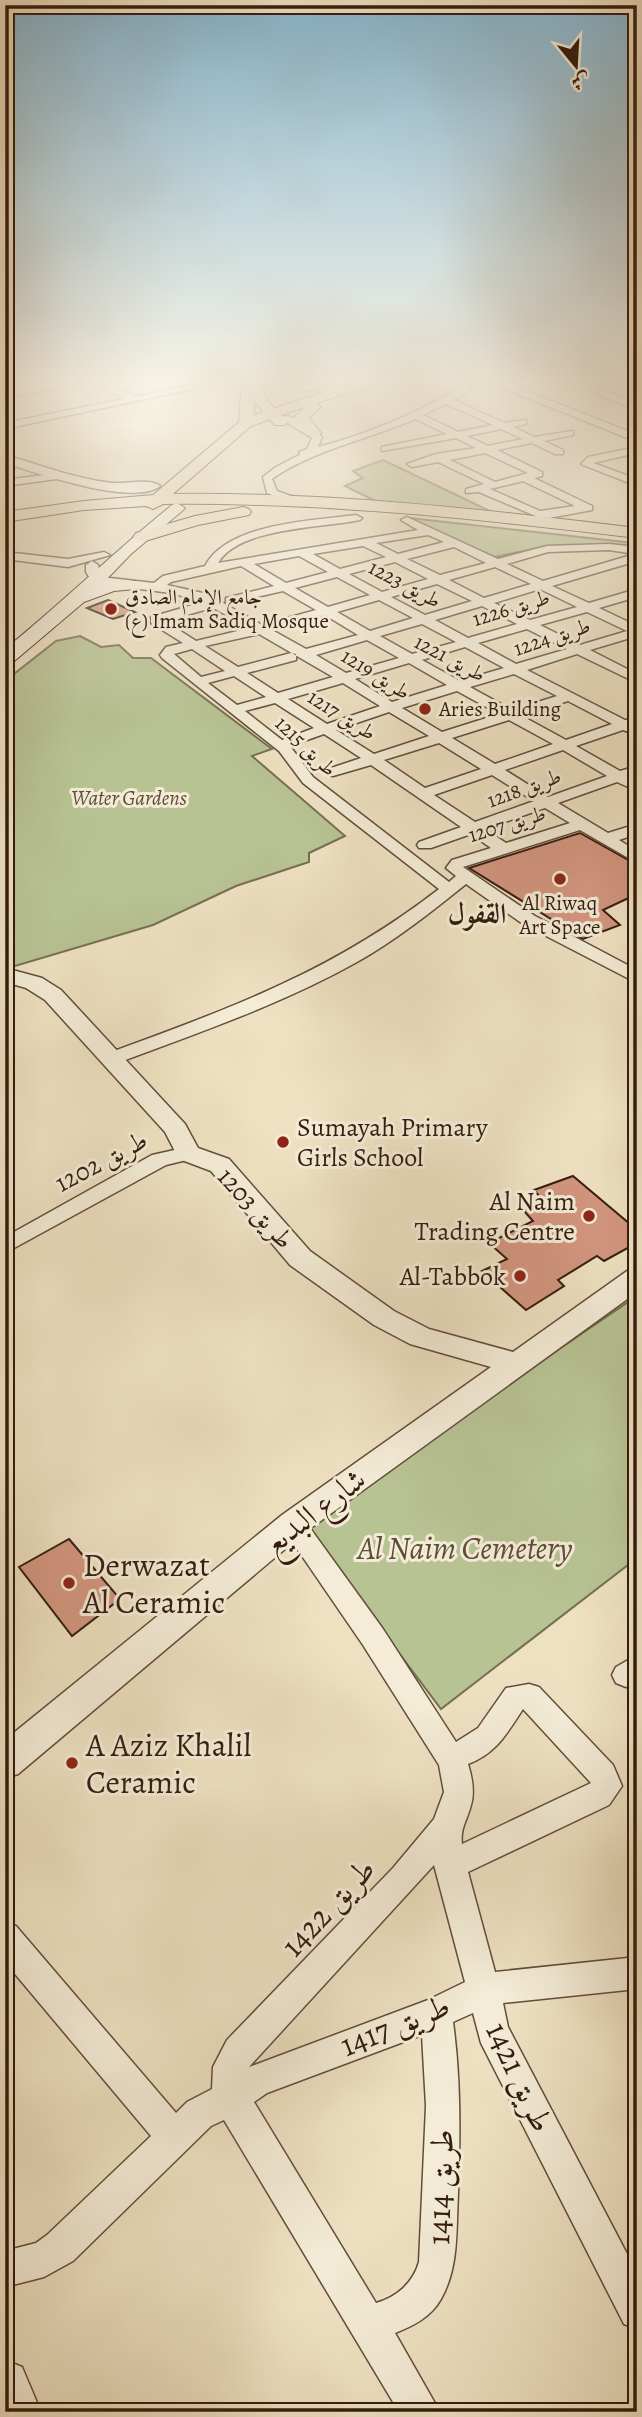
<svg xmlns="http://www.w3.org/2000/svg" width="642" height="2417" font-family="Alegreya,Amiri,serif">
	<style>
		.green { fill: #b8c394; stroke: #767052; stroke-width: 2 }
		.building { fill: #d39680; stroke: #341c0f; stroke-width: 2 }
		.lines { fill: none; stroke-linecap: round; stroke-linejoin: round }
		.minor-casing { stroke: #624d3c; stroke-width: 3 }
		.tertiary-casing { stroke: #624d3c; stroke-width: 3 }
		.secondary-casing { stroke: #341c0f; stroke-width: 2 }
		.primary-casing { stroke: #341c0f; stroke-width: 2 }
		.minor { fill: #f4ecd7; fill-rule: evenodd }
		.tertiary { fill: #f4ecd7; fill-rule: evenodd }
		.secondary { fill: #f4ecd7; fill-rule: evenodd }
		.primary { fill: #eee1c2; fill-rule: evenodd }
		.poi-dot { fill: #8f2418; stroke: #f4ecd7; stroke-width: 2.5 }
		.labels { text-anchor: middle; stroke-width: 6; stroke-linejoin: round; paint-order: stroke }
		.far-street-label { font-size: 21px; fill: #341c0f; stroke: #f4ecd7 }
		.far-poi-label { font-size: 21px; fill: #341c0f; stroke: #f4ecd7; text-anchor: start }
		.far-park-label { font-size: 21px; font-style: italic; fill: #5c4e37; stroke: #f4ecd7 }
		.poi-label { font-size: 26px; fill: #341c0f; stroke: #f4ecd7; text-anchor: end }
		.street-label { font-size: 26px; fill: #341c0f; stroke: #f4ecd7 }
		.far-district-label { font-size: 28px; font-weight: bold; fill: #341c0f; stroke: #f4ecd7 }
		.near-street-label { font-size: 32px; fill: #341c0f; stroke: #f4ecd7 }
		.near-park-label { font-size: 32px; font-style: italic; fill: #5c4e37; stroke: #f4ecd7 }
		.near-poi-label { font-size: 32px; fill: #341c0f; stroke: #f4ecd7; text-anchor: start }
	</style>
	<rect width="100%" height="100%" fill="#eee1c2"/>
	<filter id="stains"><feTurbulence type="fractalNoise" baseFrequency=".00286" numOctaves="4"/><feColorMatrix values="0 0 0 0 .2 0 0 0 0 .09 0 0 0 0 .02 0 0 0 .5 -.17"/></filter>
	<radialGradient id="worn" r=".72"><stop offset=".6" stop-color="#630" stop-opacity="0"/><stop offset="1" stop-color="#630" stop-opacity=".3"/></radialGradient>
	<g class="green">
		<polygon points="383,460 492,512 375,501 345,486 363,478 353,471"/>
		<polygon points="410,518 634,543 630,547 548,546 490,558"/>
		<polygon points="80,636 101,647 119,645 133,658 151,658 272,749 252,756 345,836 309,853 309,862 236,886 153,925 5,969 5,681 56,641"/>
		<polygon points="637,1296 637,1558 441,1709 302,1524"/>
	</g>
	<g class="building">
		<polygon points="108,600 135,612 113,619 87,608"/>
		<polygon points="580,833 637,865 637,894 603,910 620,925 583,939 469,868"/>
		<polygon points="573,1176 637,1230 637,1243 604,1261 597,1256 558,1280 564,1286 526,1310 482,1271 507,1259 489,1243 533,1221 523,1210 544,1202 534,1190"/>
		<polygon points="69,1539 120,1599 72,1636 19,1567"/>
	</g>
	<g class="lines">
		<g class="minor-casing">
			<g id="minor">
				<polygon points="70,379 100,379 135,397 219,379 239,379 5,429 5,423 124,399 89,381 5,398 5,392"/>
				<path d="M458,379H467L470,390L454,400L504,423L526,420V424L513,427L534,437L573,431V435L544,441L563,450V454H555L532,443L497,450L542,472V476L534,478L592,506V510L549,518L538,517L479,492L466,493V489L484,484L438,462L412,467L407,464L436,454L476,448L456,438L382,451V447L447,434L415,419C369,439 318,449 276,476L272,479L277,491L299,499V503H291L267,493L263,477L276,467L301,454L299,452L307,449L312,438L283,420V416C297,416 312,427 322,437L318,447C368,434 416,413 460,389ZM446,404L493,425L458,432L423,415ZM501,429L523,439L488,446L467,436ZM485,453L528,473L495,482L450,460ZM523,481L575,506L540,511L490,489Z"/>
				<polygon points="561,379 574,379 598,389 637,381 637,387 608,392 637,404 637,410"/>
				<polygon points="498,382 504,382 637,435 637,442 498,386"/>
				<polygon points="637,447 637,453 593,463 637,479 637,486 581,464 588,457"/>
				<polygon points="60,473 64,474 64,478 5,486 5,480"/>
				<path d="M356,515L362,518L360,520C323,528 239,527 218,563L418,530L401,520L407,517L498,559L547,546L609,544L637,547V561L552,586L589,603L637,589V597L599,608L637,626V636L590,650L637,674V683L577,654L527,670L625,720L637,719V735L623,730L576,746L620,771L637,766V775L631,777L637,781V791L617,782L558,803L608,833L637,824V834L619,840L637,851V863L580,830L463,867L535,916L637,970V983L523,924L466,884C431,912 396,940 357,962C282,1004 200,1032 120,1062H106L104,1058L106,1054C231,1008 332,972 439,889L303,783L279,751L162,658L160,655L166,647L183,643L151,623V617L203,602L171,593L93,583L86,572V565L92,561L98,565L101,577L154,583L163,576L205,566C228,523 311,521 356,515ZM428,535L444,542L398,554L376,543ZM363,546L386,557L340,569L313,554ZM454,547L486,563L440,575L407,559ZM609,550L635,554L543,581L507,564L548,552ZM299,556L328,572L286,583L254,564ZM395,562L428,579L382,592L349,574ZM241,566L274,586L226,598V604L283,591L316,610L262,625L207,594L167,585L171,582ZM495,567L531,584L484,598L449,580ZM337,577L370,595L328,607L295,588ZM437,584L472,601L425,615L391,597ZM540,589L577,607L530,620L494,603ZM379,600L413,618L370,631L337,612ZM482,606L517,624L468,638L435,620ZM208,609H215L250,628L196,641L165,621ZM587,612L627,631L580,645L540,625ZM325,615L358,635L306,649L272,630ZM422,624L456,642L412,654L380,636ZM527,629L567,649L516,664L478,643ZM259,634L333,677L278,693L247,673L296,660V654L291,653L238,667L205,646ZM367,640L399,658L346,673L316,655ZM465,647L504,668L460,681L422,660ZM192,649L225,671L201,677L174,654ZM409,663L447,685L392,702L355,679ZM514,674L557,696L512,710L470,687ZM234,676L266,697L237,705L208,683ZM343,683L380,706L327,724L288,699ZM457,691L499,714L442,732L402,708ZM568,701L612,724L566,740L522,716ZM275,703L314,728L282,740L245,711ZM389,712L429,736L374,754L336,730ZM509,720L553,744L495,764L452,738ZM324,734L361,758L328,769L326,772L328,775L333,776L371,765L461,827L419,842L417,845L419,848H431L471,834L491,848L452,860L446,868L456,876L449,882L313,777L290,746ZM439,743L481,769L425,788L384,760ZM563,750L607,776L548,797L505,770ZM492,775L534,801L475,822L434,795ZM545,808L570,823L506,843L485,829Z"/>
				<polygon points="5,552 68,559 104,552 110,555 68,567 5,559"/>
				<polygon points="188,1147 195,1148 198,1153 195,1158 166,1165 5,1253 5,1237 152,1155"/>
				<path d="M293,1514L302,1517L383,1629L456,1742L478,1728L506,1688L529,1684L539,1687L613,1765L622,1786L609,1805L468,1872L495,1972L637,1957V1989L503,2003L508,2027L637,2273V2329L624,2324L481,2043L473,2013L453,2022C461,2080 460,2137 458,2194C456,2230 459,2267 441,2299C431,2317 413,2326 395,2333L440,2412H399L224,2120L211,2126L73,2261L44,2277L5,2287V2251L36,2243L47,2235L151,2136L5,1962V1922L16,1926L176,2113L187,2102L212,2089L213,2067L227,2040L393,1868L434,1819L444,1792L439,1765L363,1645L280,1524L284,1517ZM523,1709L591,1783L462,1844C460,1828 467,1821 471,1805C475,1792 472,1777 468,1764C497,1753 507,1733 523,1709ZM434,1865L465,1982L428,2000L249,2067ZM422,2035L426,2106L419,2262C413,2283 397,2297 376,2303L254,2102L267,2093Z"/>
				<polygon points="637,1655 637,1683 626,1687 616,1683 612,1675 616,1667"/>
			</g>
		</g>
		<g class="tertiary-casing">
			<g id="tertiary">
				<path d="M5,455C41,465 75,479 112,483C125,484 150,478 160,486C134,507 36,473 5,463Z"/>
				<polygon points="5,968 42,978 61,990 185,1124 198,1148 229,1159 310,1251 394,1311 429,1329 513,1352 627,1271 637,1269 637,1292 304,1533 18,1774 5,1778 5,1740 282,1515 491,1367 410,1344 374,1325 290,1265 211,1171 179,1159 165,1132 45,1000 26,988 5,982"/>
				<polygon points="5,2360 22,2367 41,2412 5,2412"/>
			</g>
		</g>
		<g class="secondary-casing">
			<g id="secondary">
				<polygon points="245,379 258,379 268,401 287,422 285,425 275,425 255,402"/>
				<path d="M177,503L185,508L182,511L131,554L102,584L135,581L138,585L135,589L114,591L84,602L12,663L5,665V649C62,603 115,551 172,505Z"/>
			</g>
		</g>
		<g class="primary-casing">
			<g id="primary">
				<path d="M242,379H256L254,415L324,392L300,390L282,379L336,384L342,387L371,379H395L316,403L321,407L309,418L321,433L319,436H309L294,417L305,407L251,426L173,494C329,492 482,509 637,528V538C479,519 322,502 163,504L153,509L146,506L84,510L5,522V512L84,501L153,495L239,422Z"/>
				<polygon points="243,507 249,509 251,512 249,515 198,525 142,542 133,537 136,533 195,516"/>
			</g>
		</g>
		<use href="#minor" class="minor"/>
		<use href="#tertiary" class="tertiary"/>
		<use href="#secondary" class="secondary"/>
		<use href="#primary" class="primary"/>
	</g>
	<linearGradient id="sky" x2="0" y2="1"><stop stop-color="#88b8d2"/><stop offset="0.53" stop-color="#f7f2e4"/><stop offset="1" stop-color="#f7f2e4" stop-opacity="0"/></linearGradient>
	<rect width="642" height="718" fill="url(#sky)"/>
	<g class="poi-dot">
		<circle cx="111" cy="609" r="7"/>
		<circle cx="425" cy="709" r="7"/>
		<circle cx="560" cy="879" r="7"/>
		<circle cx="283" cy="1142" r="7"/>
		<circle cx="589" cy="1216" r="7"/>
		<circle cx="520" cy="1276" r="7"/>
		<circle cx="69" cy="1583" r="7"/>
		<circle cx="72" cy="1763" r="7"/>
	</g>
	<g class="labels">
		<g class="far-street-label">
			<text transform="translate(405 584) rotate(28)" y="7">طريق 1223</text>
			<text transform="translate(511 608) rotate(-17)" y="7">طريق 1226</text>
			<text transform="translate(552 637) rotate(-18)" y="7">طريق 1224</text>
			<text transform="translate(450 658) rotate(28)" y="7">طريق 1221</text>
			<text transform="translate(376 674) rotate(32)" y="7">طريق 1219</text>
			<text transform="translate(342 715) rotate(32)" y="7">طريق 1217</text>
			<text transform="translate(306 746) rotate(44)" y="7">طريق 1215</text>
			<text transform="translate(524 788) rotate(-20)" y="7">طريق 1218</text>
			<text transform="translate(507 824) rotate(-17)" y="7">طريق 1207</text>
		</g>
		<g class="far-poi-label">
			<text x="125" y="604">جامع الإمام الصادق<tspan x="125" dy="24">(ع) Imam Sadiq Mosque</tspan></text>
			<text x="439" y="716">Aries Building</text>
			<text x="560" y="910" text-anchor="middle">Al Riwaq<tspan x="560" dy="24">Art Space</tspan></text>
		</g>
		<g class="far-park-label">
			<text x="129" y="805">Water Gardens</text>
		</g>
		<g class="poi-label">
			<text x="297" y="1136" text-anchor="start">Sumayah Primary<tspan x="297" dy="30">Girls School</tspan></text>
			<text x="575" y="1210">Al Naim<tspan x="575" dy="30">Trading Centre</tspan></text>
			<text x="506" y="1285">Al-Tabbok</text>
		</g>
		<g class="street-label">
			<text transform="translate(101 1161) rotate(-28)" y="9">طريق 1202</text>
			<text transform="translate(256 1208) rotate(48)" y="9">طريق 1203</text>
		</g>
		<g class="far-district-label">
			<text x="477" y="923">القفول</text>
		</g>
		<g class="near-street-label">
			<text transform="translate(314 1511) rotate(-37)" y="11">شارع البديع</text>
			<text transform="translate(328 1907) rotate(-47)" y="11">طريق 1422</text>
			<text transform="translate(395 2025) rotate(-22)" y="11">طريق 1417</text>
			<text transform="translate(520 2077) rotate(65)" y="11">طريق 1421</text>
			<text transform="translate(440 2187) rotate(-88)" y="11">طريق 1414</text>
		</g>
		<g class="near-park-label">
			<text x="465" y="1559">Al Naim Cemetery</text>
		</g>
		<g class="near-poi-label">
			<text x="83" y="1576">Derwazat<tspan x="83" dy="37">Al Ceramic</tspan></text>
			<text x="86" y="1756">A Aziz Khalil<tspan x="86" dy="37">Ceramic</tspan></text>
		</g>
	</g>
	<rect width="642" height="2417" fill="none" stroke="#eee1c2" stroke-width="28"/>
	<rect x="7" y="7" width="628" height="2403" fill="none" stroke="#341c0f" stroke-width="3.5"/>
	<rect x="14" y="14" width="614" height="2389" fill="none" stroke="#341c0f" stroke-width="2"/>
	<g transform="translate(576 66) rotate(162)" stroke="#f4ecd7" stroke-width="5" paint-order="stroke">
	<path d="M0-5L12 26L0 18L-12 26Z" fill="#341c0f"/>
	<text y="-10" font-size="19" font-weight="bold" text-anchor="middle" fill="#341c0f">ش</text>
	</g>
	<rect width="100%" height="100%" filter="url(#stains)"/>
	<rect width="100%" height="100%" fill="url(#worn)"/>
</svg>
